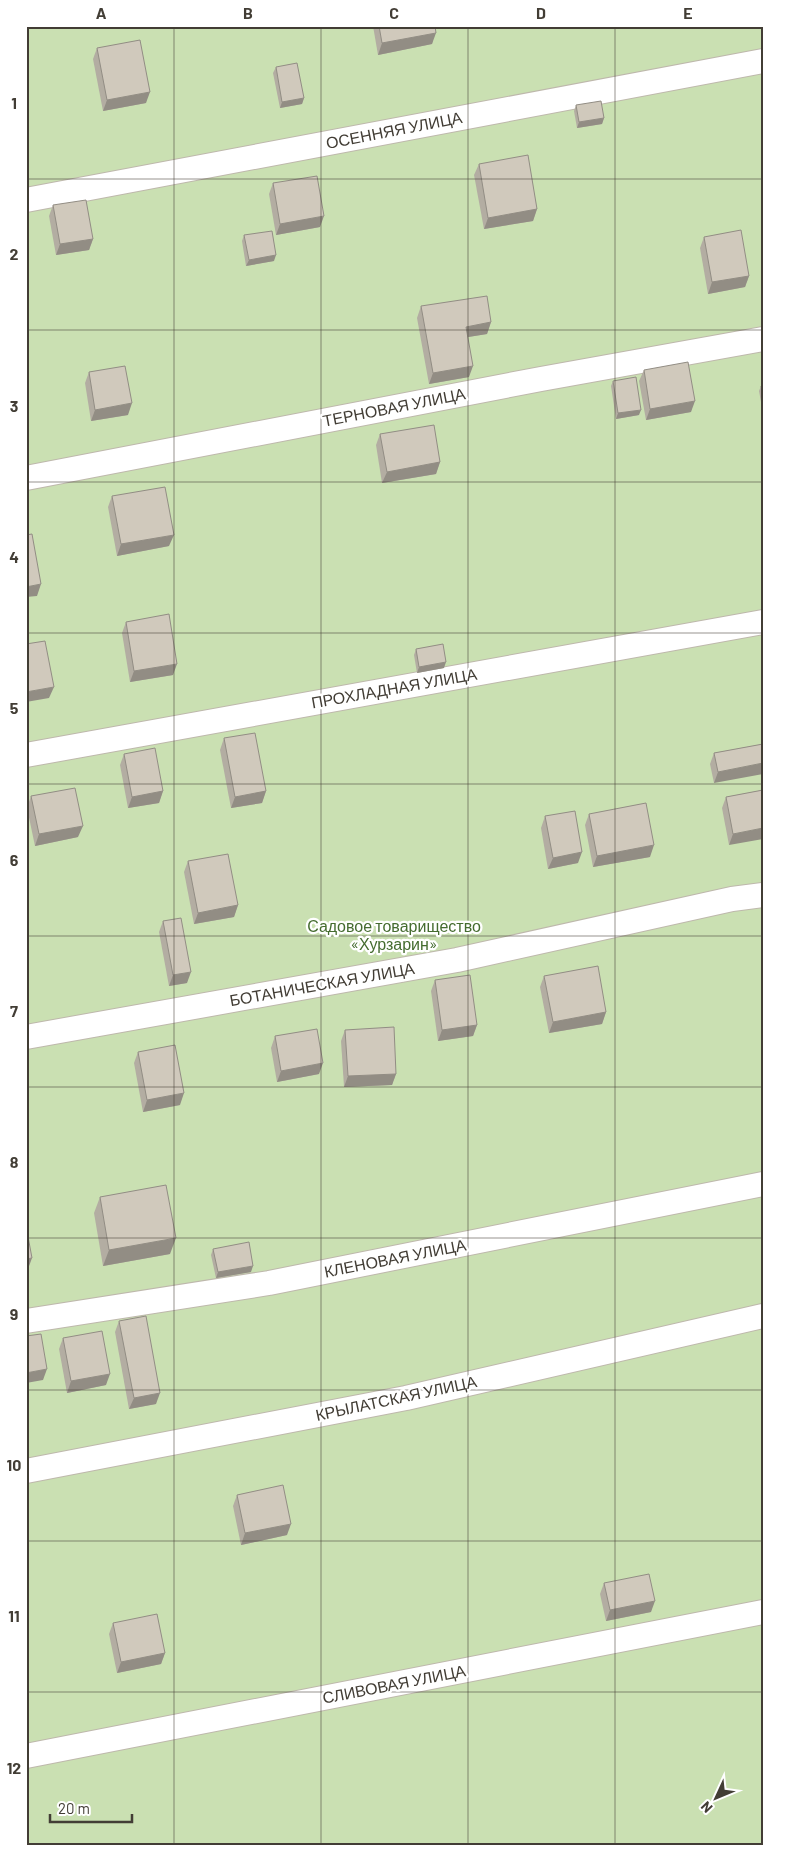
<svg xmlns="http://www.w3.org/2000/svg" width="789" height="1871" font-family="Barlow,sans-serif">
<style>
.green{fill:#cae0b2}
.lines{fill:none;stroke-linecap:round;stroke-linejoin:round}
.street-casing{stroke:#beb8ac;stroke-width:26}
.street{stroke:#fff;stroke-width:24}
.wall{fill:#b3ada2}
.shaded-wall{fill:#928d84}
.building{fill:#d0c9bc;stroke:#928d84}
.grid{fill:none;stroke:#423d35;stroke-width:1;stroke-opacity:0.55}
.labels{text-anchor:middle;stroke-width:4.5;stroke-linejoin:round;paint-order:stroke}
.street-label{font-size:16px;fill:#423d35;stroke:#fff}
.park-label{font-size:16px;fill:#456c30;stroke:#fff}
.neatline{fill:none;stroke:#423d35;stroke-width:2}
.grid-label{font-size:16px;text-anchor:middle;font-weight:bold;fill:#423d35}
</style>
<rect width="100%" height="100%" fill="#f0ede5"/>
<rect class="green" x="26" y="26" width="737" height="1819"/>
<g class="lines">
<g class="street-casing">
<g id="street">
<path d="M 26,200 L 763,61"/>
<path d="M 26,478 L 541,379 L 763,339"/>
<path d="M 26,755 L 763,622"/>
<path d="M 26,1037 L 457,960 L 732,899 L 763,895"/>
<path d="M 26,1321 L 269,1283 L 763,1184"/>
<path d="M 26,1471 L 406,1398 L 763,1316"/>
<path d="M 26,1756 L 763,1612"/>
</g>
</g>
<use href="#street" class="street"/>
</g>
<g class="wall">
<path d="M 373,26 L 435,26 L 432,44 L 378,55 Z"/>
<path d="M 97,48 L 146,103 L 103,111 L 93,59 Z"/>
<path d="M 276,67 L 304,98 L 302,104 L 280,108 L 273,73 Z"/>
<path d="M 576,105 L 604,118 L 602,124 L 577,128 L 574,111 Z"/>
<path d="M 479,164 L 537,209 L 533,221 L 484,229 L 474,175 Z"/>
<path d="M 273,183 L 320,227 L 276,235 L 269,194 Z"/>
<path d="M 53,205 L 93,239 L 89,250 L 56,255 L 49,216 Z"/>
<path d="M 244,235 L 274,261 L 246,266 L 242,241 Z"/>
<path d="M 704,237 L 749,276 L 745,287 L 708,294 L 700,248 Z"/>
<path d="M 421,306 L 491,322 L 487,334 L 468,337 L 469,377 L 429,384 L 417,318 Z"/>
<path d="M 644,370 L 691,412 L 646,420 L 639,381 Z"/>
<path d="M 89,372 L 128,415 L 91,421 L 85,383 Z"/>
<path d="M 613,381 L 639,415 L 616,419 L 611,386 Z"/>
<path d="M 763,385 L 763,413 L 759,391 L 761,386 Z"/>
<path d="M 380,434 L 440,462 L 436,474 L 382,483 L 376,445 Z"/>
<path d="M 112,496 L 169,546 L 117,556 L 108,507 Z"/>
<path d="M 126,622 L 173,675 L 130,682 L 122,633 Z"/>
<path d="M 416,649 L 444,668 L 417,673 L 414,655 Z"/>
<path d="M 224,738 L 266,791 L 262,803 L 231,808 L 220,750 Z"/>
<path d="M 763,744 L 714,783 L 710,764 L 714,753 Z"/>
<path d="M 124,754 L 163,791 L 159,803 L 128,808 L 120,765 Z"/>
<path d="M 763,790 L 729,845 L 722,808 L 726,797 Z"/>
<path d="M 31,796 L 78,837 L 35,846 L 27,808 Z"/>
<path d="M 589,814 L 650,857 L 593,867 L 585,825 Z"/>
<path d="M 545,816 L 578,863 L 548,869 L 541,828 Z"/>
<path d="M 188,861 L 238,905 L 234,917 L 194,924 L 184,872 Z"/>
<path d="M 163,921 L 187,983 L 169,986 L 159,932 Z"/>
<path d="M 544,976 L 606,1012 L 602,1024 L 549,1033 L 540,987 Z"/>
<path d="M 435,980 L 477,1025 L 473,1036 L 438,1041 L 431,991 Z"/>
<path d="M 345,1030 L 396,1074 L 392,1085 L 344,1087 L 341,1041 Z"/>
<path d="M 275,1036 L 319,1074 L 277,1082 L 271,1048 Z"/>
<path d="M 138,1052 L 180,1105 L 143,1112 L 134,1063 Z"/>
<path d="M 100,1197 L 170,1254 L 103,1266 L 94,1213 Z"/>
<path d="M 213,1249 L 251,1272 L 216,1278 L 211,1255 Z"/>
<path d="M 119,1321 L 156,1404 L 129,1409 L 115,1332 Z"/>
<path d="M 63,1338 L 106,1385 L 67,1393 L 59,1349 Z"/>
<path d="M 237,1495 L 287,1535 L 241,1545 L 233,1506 Z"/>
<path d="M 604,1583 L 651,1612 L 606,1621 L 600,1594 Z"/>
<path d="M 113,1623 L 165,1653 L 161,1664 L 117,1673 L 109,1634 Z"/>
</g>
<g class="shaded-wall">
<path d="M 436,33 L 432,44 L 378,55 L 382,43 Z"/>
<path d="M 150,92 L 146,103 L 103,111 L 107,100 Z"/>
<path d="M 304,98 L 302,104 L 280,108 L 282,102 Z"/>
<path d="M 604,118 L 602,124 L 577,128 L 579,122 Z"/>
<path d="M 537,209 L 533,221 L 484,229 L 488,218 Z"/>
<path d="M 324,216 L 320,227 L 276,235 L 280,224 Z"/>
<path d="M 93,239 L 89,250 L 56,255 L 60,244 Z"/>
<path d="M 276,255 L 274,261 L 246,266 L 249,260 Z"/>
<path d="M 749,276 L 745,287 L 708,294 L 712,282 Z"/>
<path d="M 491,322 L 487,334 L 462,338 L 466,327 Z"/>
<path d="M 473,366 L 469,377 L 429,384 L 433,373 Z"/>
<path d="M 695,401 L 691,412 L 646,420 L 650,409 Z"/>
<path d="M 132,403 L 128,415 L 91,421 L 95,410 Z"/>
<path d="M 641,410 L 639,415 L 616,419 L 618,413 Z"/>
<path d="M 440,462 L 436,474 L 382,483 L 387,472 Z"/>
<path d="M 174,535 L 169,546 L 117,556 L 121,544 Z"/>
<path d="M 41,584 L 37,596 L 26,597 L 26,587 Z"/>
<path d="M 446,662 L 444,668 L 417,673 L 419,667 Z"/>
<path d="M 177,664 L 173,675 L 130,682 L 134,671 Z"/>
<path d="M 54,687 L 49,698 L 26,702 L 26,692 Z"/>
<path d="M 763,763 L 763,774 L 714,783 L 718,772 Z"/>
<path d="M 163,791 L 159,803 L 128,808 L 132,797 Z"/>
<path d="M 266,791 L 262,803 L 231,808 L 235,797 Z"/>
<path d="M 83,826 L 78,837 L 35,846 L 39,834 Z"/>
<path d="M 763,828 L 763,839 L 729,845 L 733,834 Z"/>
<path d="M 654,845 L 650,857 L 593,867 L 597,856 Z"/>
<path d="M 582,852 L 578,863 L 548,869 L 553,858 Z"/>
<path d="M 238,905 L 234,917 L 194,924 L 198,913 Z"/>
<path d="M 191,972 L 187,983 L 169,986 L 173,975 Z"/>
<path d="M 606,1012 L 602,1024 L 549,1033 L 553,1022 Z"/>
<path d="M 477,1025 L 473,1036 L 438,1041 L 442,1030 Z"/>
<path d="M 323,1063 L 319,1074 L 277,1082 L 281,1071 Z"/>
<path d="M 396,1074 L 392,1085 L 344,1087 L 348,1076 Z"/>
<path d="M 184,1093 L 180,1105 L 143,1112 L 147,1100 Z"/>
<path d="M 176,1238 L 170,1254 L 103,1266 L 109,1250 Z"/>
<path d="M 32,1258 L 28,1269 L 26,1269 L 26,1259 Z"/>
<path d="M 253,1266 L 251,1272 L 216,1278 L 218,1272 Z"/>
<path d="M 47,1369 L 43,1380 L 26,1383 L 26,1373 Z"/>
<path d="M 110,1374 L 106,1385 L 67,1393 L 71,1381 Z"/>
<path d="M 160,1393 L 156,1404 L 129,1409 L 134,1398 Z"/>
<path d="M 291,1524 L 287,1535 L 241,1545 L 245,1533 Z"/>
<path d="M 655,1601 L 651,1612 L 606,1621 L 610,1610 Z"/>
<path d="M 165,1653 L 161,1664 L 117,1673 L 121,1662 Z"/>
</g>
<g class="building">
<path d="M 379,26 L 435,26 L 436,33 L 382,43 Z"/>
<path d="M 140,40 L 150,92 L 107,100 L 97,48 Z"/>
<path d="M 297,63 L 304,98 L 282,102 L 276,67 Z"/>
<path d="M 601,101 L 604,118 L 579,122 L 576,105 Z"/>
<path d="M 528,155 L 537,209 L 488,218 L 479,164 Z"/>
<path d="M 317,176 L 324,216 L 280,224 L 273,183 Z"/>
<path d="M 86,200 L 93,239 L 60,244 L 53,205 Z"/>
<path d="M 741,230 L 749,276 L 712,282 L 704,237 Z"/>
<path d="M 272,231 L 276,255 L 249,260 L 244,235 Z"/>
<path d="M 487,296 L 491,322 L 466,327 L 473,366 L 433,373 L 421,306 Z"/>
<path d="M 688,362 L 695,401 L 650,409 L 644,370 Z"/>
<path d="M 125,366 L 132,403 L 95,410 L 89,372 Z"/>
<path d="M 636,377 L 641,410 L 618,413 L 613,381 Z"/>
<path d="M 763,385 L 763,395 L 761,386 Z"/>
<path d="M 434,425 L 440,462 L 387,472 L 380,434 Z"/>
<path d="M 165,487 L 174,535 L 121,544 L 112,496 Z"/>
<path d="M 32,534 L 41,584 L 26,587 L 26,535 Z"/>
<path d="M 169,614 L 177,664 L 134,671 L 126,622 Z"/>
<path d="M 45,641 L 54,687 L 26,692 L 26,644 Z"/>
<path d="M 443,644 L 446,662 L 419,667 L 416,649 Z"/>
<path d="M 255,733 L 266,791 L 235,797 L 224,738 Z"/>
<path d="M 763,744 L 763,763 L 718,772 L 714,753 Z"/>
<path d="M 155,748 L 163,791 L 132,797 L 124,754 Z"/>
<path d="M 75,788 L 83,826 L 39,834 L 31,796 Z"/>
<path d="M 763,790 L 763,828 L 733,834 L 726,797 Z"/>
<path d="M 646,803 L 654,845 L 597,856 L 589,814 Z"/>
<path d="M 575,811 L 582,852 L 553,858 L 545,816 Z"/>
<path d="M 228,854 L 238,905 L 198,913 L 188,861 Z"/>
<path d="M 181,918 L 191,972 L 173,975 L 163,921 Z"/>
<path d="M 598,966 L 606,1012 L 553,1022 L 544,976 Z"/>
<path d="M 470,975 L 477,1025 L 442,1030 L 435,980 Z"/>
<path d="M 394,1027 L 396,1074 L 348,1076 L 345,1030 Z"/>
<path d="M 317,1029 L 323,1063 L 281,1071 L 275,1036 Z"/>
<path d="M 175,1045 L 184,1093 L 147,1100 L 138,1052 Z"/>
<path d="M 166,1185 L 176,1238 L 109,1250 L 100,1197 Z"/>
<path d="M 26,1226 L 32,1258 L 26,1259 Z"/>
<path d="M 249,1242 L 253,1266 L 218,1272 L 213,1249 Z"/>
<path d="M 146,1316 L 160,1393 L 134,1398 L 119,1321 Z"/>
<path d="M 102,1331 L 110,1374 L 71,1381 L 63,1338 Z"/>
<path d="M 41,1334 L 47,1369 L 26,1373 L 26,1336 Z"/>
<path d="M 283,1485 L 291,1524 L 245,1533 L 237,1495 Z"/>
<path d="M 649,1574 L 655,1601 L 610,1610 L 604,1583 Z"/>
<path d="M 157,1614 L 165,1653 L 121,1662 L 113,1623 Z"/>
</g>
<path class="grid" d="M 174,26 L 174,1845M 321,26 L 321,1845M 468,26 L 468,1845M 615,26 L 615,1845M 26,179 L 763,179M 26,330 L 763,330M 26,482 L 763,482M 26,633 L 763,633M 26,784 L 763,784M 26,936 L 763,936M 26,1087 L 763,1087M 26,1238 L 763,1238M 26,1390 L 763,1390M 26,1541 L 763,1541M 26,1692 L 763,1692"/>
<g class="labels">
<g class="street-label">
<text transform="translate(394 130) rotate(-11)" y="6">ОСЕННЯЯ УЛИЦА</text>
<text transform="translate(394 407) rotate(-11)" y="6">ТЕРНОВАЯ УЛИЦА</text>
<text transform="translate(394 688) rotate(-10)" y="6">ПРОХЛАДНАЯ УЛИЦА</text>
<text transform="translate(322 984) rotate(-10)" y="6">БОТАНИЧЕСКАЯ УЛИЦА</text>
<text transform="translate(395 1258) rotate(-11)" y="6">КЛЕНОВАЯ УЛИЦА</text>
<text transform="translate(396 1398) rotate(-12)" y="6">КРЫЛАТСКАЯ УЛИЦА</text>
<text transform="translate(394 1684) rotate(-11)" y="6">СЛИВОВАЯ УЛИЦА</text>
</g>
<g class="park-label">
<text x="394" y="932">Садовое товарищество<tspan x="394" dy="18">«Хурзарин»</tspan></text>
</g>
</g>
<rect width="789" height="1871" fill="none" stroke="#ffffff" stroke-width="55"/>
<g transform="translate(716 1798) rotate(226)" stroke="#ffffff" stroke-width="4" paint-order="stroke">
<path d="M0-4L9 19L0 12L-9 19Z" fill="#423d35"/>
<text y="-8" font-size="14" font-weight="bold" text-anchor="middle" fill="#423d35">N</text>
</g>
<path d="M50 1814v8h82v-8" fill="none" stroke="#423d35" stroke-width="2.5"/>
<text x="58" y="1814" font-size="15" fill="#423d35" stroke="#ffffff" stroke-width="4" paint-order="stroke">20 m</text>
<rect x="28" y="28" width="734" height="1816" class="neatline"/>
<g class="grid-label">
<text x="101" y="19">A</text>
<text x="248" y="19">B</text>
<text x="394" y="19">C</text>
<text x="541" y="19">D</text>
<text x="688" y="19">E</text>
<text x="14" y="109">1</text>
<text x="14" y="260">2</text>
<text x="14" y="412">3</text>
<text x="14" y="563">4</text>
<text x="14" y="714">5</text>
<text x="14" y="866">6</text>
<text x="14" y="1017">7</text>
<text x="14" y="1168">8</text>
<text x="14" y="1320">9</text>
<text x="14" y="1471">10</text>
<text x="14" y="1622">11</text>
<text x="14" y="1774">12</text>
</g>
</svg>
